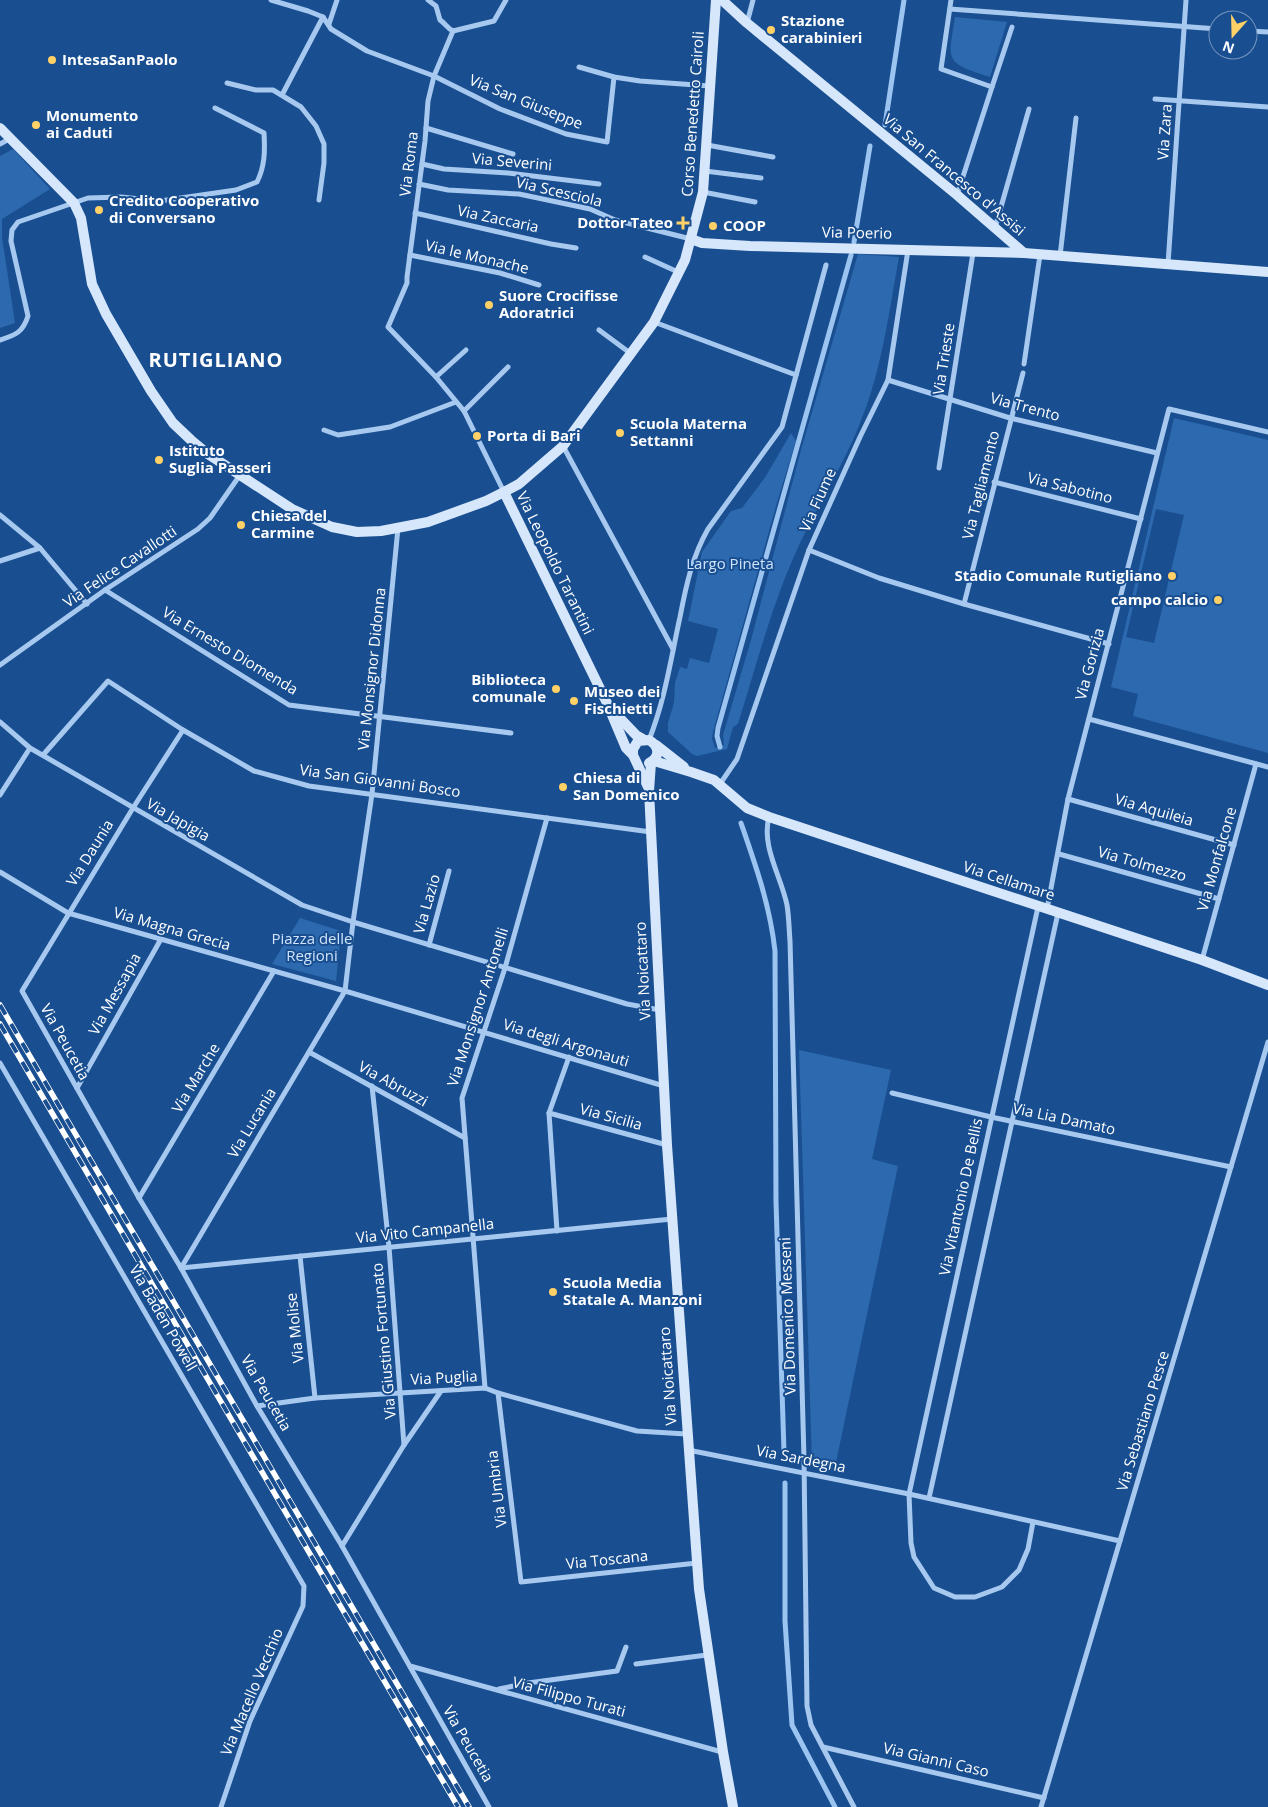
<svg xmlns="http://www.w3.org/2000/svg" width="1268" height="1807" font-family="'Open Sans',sans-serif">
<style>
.green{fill:#2c69af;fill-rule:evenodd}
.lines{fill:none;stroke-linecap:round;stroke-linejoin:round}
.stream{stroke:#9bc4f1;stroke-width:5}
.street{stroke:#a8c9ef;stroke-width:5}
.secondary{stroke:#d6e6fb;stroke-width:10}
.rail-casing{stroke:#fff;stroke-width:5.5}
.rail{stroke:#194f91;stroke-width:4;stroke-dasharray:11;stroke-linecap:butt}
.poi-dot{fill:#ffd166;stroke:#194f91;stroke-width:2}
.labels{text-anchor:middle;stroke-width:4;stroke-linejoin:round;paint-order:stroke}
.poi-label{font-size:15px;font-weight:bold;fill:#fff;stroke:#194f91;text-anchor:start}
.street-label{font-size:15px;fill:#fff;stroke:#194f91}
.park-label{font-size:15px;fill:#cfe3fb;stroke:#194f91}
.district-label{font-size:20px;font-weight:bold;letter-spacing:1px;fill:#fff;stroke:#194f91}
</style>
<rect width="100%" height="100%" fill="#194f91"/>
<g class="green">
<path d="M 955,17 L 1007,22 L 990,77 C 944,62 948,62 955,17 Z"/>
<path d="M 13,149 L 50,189 L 2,219 L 2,237 L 15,323 L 0,328 L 0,156 Z"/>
<path d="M 858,254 L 899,257 C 889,312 882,370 860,423 C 844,464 820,501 801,541 C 773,600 757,663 738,724 L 733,727 L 727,749 L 697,756 L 692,754 L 668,732 L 668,723 L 674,703 L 675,683 L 680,667 L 687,669 L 690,658 L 709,663 L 718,629 L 688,621 L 702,552 L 731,511 L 742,508 L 766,476 L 791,433 L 796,441 L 778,499 L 713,732 L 712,739 L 715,748 L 724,745 L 723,735 L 751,640 L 801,450 Z"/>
<path d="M 1174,418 L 1268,440 L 1268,753 L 1133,716 L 1138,694 L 1111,687 ZM 1156,509 L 1184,515 L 1154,643 L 1126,637 Z"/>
<path d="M 300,918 L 341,931 L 336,981 L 272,964 Z"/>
<path d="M 799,1050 L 891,1070 L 872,1159 L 898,1166 L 835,1467 L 812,1464 Z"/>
</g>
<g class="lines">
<g class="stream">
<path d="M 885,125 L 904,0"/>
<path d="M 854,242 L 870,146"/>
<path d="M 720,747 L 717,736 L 718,728 L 851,255"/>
<path d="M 741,823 C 756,866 770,906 775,951 L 776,1202 L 784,1452"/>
<path d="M 785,1483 L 785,1621 L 792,1725 L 835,1807"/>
</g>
<g class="street">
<path d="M 271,0 L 308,11 L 323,17 L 331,29 L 367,51 L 434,76 L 500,109 L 566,134 L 607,142 L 614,77"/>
<path d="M 428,0 L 436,6 L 440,20 C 445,23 447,28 453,31"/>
<path d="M 951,0 L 941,69 L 992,87 L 957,195"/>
<path d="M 950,9 L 1218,29"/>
<path d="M 747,23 L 753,0"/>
<path d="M 329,24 L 337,0"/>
<path d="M 1248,31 L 1268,32"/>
<path d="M 579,67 L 614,77 L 640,81 L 710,86"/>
<path d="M 227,83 L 256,90 L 273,90 L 301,107 L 316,126 L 324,144 L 324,163 L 319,200"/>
<path d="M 992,87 L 1012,27"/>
<path d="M 282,95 L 323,17"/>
<path d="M 1155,99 L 1268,107"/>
<path d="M 426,128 L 513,154"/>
<path d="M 0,144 L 11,138"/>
<path d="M 707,145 L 773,157"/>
<path d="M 422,164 L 444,169 L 508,173 L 599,184"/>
<path d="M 705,171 L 761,178"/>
<path d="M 419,184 L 448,190 L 519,194 L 590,209 L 615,220 L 691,239"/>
<path d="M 703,192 L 755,202"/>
<path d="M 415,213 L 551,244 L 576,248"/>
<path d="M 995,228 L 1029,109"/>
<path d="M 410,255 L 500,273 L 539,285"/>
<path d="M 1060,256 L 1076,118"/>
<path d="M 645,257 L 678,272"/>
<path d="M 1168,264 L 1186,0"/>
<path d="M 654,322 L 796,375"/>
<path d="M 599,330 L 630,353"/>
<path d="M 0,340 C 16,335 23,332 28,316 L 11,241 L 12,230 L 18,222 L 88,198 L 121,197 L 160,201 L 236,190 L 257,182 C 265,166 265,151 264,133 L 215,108"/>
<path d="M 1024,364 L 1040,255"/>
<path d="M 436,377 L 466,350"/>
<path d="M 888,380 L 1010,418 L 1157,453"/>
<path d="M 464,411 L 508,367"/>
<path d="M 324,430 L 338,435 L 390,427 L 456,402"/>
<path d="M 563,446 L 673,649"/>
<path d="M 939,468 L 973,253"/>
<path d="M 994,482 L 1141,519"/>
<path d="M 504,492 L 464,411 L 436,377 L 388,327 L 407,283 L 407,277 L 425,141 L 428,101 L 434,76 L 453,31 L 494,21 L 506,0"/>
<path d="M 0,515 L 40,548 L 87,604"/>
<path d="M 809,550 L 879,578 L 964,604 L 1109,644"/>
<path d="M 0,561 L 40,548"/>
<path d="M 105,590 L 289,705 L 511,733"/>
<path d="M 964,604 L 1023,373"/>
<path d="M 0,665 L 105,590 L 198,529 L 210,518 L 240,475"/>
<path d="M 1089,719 L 1268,767"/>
<path d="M 0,722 L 30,748 L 302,905 L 353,922 L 627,1004 L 660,1010"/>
<path d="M 183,730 L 133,808 L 22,991 L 139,1198 L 181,1268 L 257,1406 L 342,1546 L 489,1807"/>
<path d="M 649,740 C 665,700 671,658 680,617 C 686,586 692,557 708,529 L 782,427 L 826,265"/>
<path d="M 43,755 L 108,681 L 183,730 L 254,771 L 309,786 L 651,832"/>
<path d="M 720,784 L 737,759 L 809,550 L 860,437 L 888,380 L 908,250"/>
<path d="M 0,795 L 30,748"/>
<path d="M 1068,799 L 1234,845"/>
<path d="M 769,817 C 761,846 781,876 787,905 C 789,917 789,929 790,941 L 804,1459 L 807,1706 L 811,1725 L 854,1807"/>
<path d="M 1059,854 L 1219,899"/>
<path d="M 0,872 L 68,913 L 345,991 L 664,1086"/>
<path d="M 1047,909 L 1068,799 L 1169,409 L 1268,432"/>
<path d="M 429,945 L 449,871"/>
<path d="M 1202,960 L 1256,764"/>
<path d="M 309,1052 L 465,1138"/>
<path d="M 0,1063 L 304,1586 L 303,1606 L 250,1721 L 221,1807"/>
<path d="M 372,1086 L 389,1247 L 404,1445"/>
<path d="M 77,1088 L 161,939"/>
<path d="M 892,1093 L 991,1117 L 1231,1167"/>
<path d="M 549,1113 L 667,1145"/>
<path d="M 139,1198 L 274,971"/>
<path d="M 557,1231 L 549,1113 L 569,1057"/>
<path d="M 300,1256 L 315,1398"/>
<path d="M 181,1268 L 345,991 L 353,922 L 372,794 L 398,528"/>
<path d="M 181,1268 L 672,1219"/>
<path d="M 485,1388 L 462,1098 L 505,968 L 547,818"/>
<path d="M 498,1393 L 521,1582 L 697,1563"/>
<path d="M 257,1406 L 315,1398 L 485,1388 L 498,1393 L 637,1431 L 686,1434"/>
<path d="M 688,1450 L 909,1494 L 1120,1541"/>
<path d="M 929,1498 L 1058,913"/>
<path d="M 1033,1522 L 1028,1549 L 1019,1570 L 1002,1587 L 975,1597 L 955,1597 L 934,1588 L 914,1557 L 911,1543 L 909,1494 L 1038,907"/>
<path d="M 342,1546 L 404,1445 L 441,1391"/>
<path d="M 636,1664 L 707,1655"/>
<path d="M 410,1666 L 722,1752"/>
<path d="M 499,1689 L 528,1683 L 617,1671 L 626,1647"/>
<path d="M 823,1747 L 1044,1798"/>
<path d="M 1041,1807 L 1268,1042"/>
</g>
<g class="secondary">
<path d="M 722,0 L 747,23 L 957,195 L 1024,253"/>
<path d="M 0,128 L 74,203 L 81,218 L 92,284 L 106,314 L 151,391 L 173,423 L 191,440 L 208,454 L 292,509 L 332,527 L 357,532 L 381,531 L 428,522 L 486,501 L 504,492 L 519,484 L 563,446 L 654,322 L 685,260 L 703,192 L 716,0"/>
<path d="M 691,239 L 702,243 L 750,246 L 1024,253 L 1268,272"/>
<path d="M 504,492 L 607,703 L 626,748 L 633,755 L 648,787"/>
<path d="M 615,713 L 636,735 L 643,739"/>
<path d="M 656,745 L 684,767"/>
<path d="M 633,755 L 633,749 L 638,741 L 649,740 C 659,746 661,757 649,763"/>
<path d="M 654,761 L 691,772 L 714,780 L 747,808 L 769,817 L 1202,960 L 1268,985"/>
<path d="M 651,763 L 649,791 L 667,1145 L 699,1589 L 723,1752 L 733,1807"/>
</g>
<g class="rail-casing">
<g id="rail">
<path d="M 0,1005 L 469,1807"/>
<path d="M 0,1024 L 458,1807"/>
</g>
</g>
<use href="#rail" class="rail"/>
</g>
<g class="poi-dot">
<circle cx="771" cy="30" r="5"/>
<circle cx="52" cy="60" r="5"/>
<circle cx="36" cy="125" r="5"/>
<circle cx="99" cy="210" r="5"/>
<path d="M680.5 215.5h5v5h5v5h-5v5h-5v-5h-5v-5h5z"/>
<circle cx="713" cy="226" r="5"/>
<circle cx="489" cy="305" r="5"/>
<circle cx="620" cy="433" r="5"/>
<circle cx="477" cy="436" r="5"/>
<circle cx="159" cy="460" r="5"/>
<circle cx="241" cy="525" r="5"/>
<circle cx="1172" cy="576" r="5"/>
<circle cx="1218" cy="600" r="5"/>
<circle cx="556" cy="689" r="5"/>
<circle cx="574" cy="701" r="5"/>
<circle cx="563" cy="787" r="5"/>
<circle cx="553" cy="1292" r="5"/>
</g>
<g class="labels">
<g class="poi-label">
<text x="781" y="26">Stazione<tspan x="781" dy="17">carabinieri</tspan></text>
<text x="62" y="65">IntesaSanPaolo</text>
<text x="46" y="121">Monumento<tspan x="46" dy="17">ai Caduti</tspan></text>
<text x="109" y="206">Credito Cooperativo<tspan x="109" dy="17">di Conversano</tspan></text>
<text x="673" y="228" text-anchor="end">Dottor Tateo</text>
<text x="723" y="231">COOP</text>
<text x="499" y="301">Suore Crocifisse<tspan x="499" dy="17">Adoratrici</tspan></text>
<text x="630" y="429">Scuola Materna<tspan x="630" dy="17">Settanni</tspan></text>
<text x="487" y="441">Porta di Bari</text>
<text x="169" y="456">Istituto<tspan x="169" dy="17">Suglia Passeri</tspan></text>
<text x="251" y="521">Chiesa del<tspan x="251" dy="17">Carmine</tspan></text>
<text x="1162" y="581" text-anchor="end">Stadio Comunale Rutigliano</text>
<text x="1208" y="605" text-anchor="end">campo calcio</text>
<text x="546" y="685" text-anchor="end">Biblioteca<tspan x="546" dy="17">comunale</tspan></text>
<text x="584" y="697">Museo dei<tspan x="584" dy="17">Fischietti</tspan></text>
<text x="573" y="783">Chiesa di<tspan x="573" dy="17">San Domenico</tspan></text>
<text x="563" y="1288">Scuola Media<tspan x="563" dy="17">Statale A. Manzoni</tspan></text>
</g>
<g class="street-label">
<text transform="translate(526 102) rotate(22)" y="5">Via San Giuseppe</text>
<text transform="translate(693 114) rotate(-86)" y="5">Corso Benedetto Cairoli</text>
<text transform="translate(1165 132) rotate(-86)" y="5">Via Zara</text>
<text transform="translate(512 162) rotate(5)" y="5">Via Severini</text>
<text transform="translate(409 164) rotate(-83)" y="5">Via Roma</text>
<text transform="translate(954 175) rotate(40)" y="5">Via San Francesco d'Assisi</text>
<text transform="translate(559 192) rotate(13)" y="5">Via Scesciola</text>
<text transform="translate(498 219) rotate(12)" y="5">Via Zaccaria</text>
<text transform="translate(857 233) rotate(1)" y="5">Via Poerio</text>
<text transform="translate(477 257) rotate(13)" y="5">Via le Monache</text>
<text transform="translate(944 359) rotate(-81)" y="5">Via Trieste</text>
<text transform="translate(1025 407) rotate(15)" y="5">Via Trento</text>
<text transform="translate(981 485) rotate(-76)" y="5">Via Tagliamento</text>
<text transform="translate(1070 488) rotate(14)" y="5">Via Sabotino</text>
<text transform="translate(818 500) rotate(-66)" y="5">Via Fiume</text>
<text transform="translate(555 563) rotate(64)" y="5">Via Leopoldo Tarantini</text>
<text transform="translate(120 567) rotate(-34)" y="5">Via Felice Cavallotti</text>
<text transform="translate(230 651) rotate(31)" y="5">Via Ernesto Diomenda</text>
<text transform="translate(1090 664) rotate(-75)" y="5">Via Gorizia</text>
<text transform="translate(372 669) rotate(-84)" y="5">Via Monsignor Didonna</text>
<text transform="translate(380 781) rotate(8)" y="5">Via San Giovanni Bosco</text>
<text transform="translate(1154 810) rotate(16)" y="5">Via Aquileia</text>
<text transform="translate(178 820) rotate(30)" y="5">Via Japigia</text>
<text transform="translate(90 853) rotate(-58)" y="5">Via Daunia</text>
<text transform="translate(1217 859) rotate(-74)" y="5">Via Monfalcone</text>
<text transform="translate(1142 864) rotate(16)" y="5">Via Tolmezzo</text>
<text transform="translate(1009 881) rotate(18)" y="5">Via Cellamare</text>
<text transform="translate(427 904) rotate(-74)" y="5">Via Lazio</text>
<text transform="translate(172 929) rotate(16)" y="5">Via Magna Grecia</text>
<text transform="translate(643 971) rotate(-93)" y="5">Via Noicattaro</text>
<text transform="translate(115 994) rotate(-61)" y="5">Via Messapia</text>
<text transform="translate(478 1007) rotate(-72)" y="5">Via Monsignor Antonelli</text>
<text transform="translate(65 1042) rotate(61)" y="5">Via Peucetia</text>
<text transform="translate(566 1043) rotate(17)" y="5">Via degli Argonauti</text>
<text transform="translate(196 1078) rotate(-59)" y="5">Via Marche</text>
<text transform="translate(393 1084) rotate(29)" y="5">Via Abruzzi</text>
<text transform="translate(611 1117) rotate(15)" y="5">Via Sicilia</text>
<text transform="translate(1064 1119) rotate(12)" y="5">Via Lia Damato</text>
<text transform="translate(252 1123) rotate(-59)" y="5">Via Lucania</text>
<text transform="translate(961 1197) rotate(-78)" y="5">Via Vitantonio De Bellis</text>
<text transform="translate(425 1231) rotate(-6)" y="5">Via Vito Campanella</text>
<text transform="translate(788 1316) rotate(-92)" y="5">Via Domenico Messeni</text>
<text transform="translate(163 1318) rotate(60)" y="5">Via Baden Powell</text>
<text transform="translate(295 1328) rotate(-96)" y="5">Via Molise</text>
<text transform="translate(384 1341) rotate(-95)" y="5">Via Giustino Fortunato</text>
<text transform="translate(668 1376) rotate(-94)" y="5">Via Noicattaro</text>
<text transform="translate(444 1378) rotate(-3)" y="5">Via Puglia</text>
<text transform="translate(266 1393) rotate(60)" y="5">Via Peucetia</text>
<text transform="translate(1143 1421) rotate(-73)" y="5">Via Sebastiano Pesce</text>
<text transform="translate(801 1459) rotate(11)" y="5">Via Sardegna</text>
<text transform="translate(497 1489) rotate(-97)" y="5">Via Umbria</text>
<text transform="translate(607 1560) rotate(-6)" y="5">Via Toscana</text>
<text transform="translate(252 1692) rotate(-67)" y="5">Via Macello Vecchio</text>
<text transform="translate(569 1697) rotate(15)" y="5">Via Filippo Turati</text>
<text transform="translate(468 1744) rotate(60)" y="5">Via Peucetia</text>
<text transform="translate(936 1760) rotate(13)" y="5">Via Gianni Caso</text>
</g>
<g class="park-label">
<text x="730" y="569">Largo Pineta</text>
<text x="312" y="944">Piazza delle<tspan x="312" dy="17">Regioni</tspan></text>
</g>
<g class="district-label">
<text x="216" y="367">RUTIGLIANO</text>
</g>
</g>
<g transform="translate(1233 35) rotate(200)"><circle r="24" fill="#194f91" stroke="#7595bd"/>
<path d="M0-4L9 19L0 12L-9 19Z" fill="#ffd166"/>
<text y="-8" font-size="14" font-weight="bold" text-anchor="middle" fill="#ffffff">N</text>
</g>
</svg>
